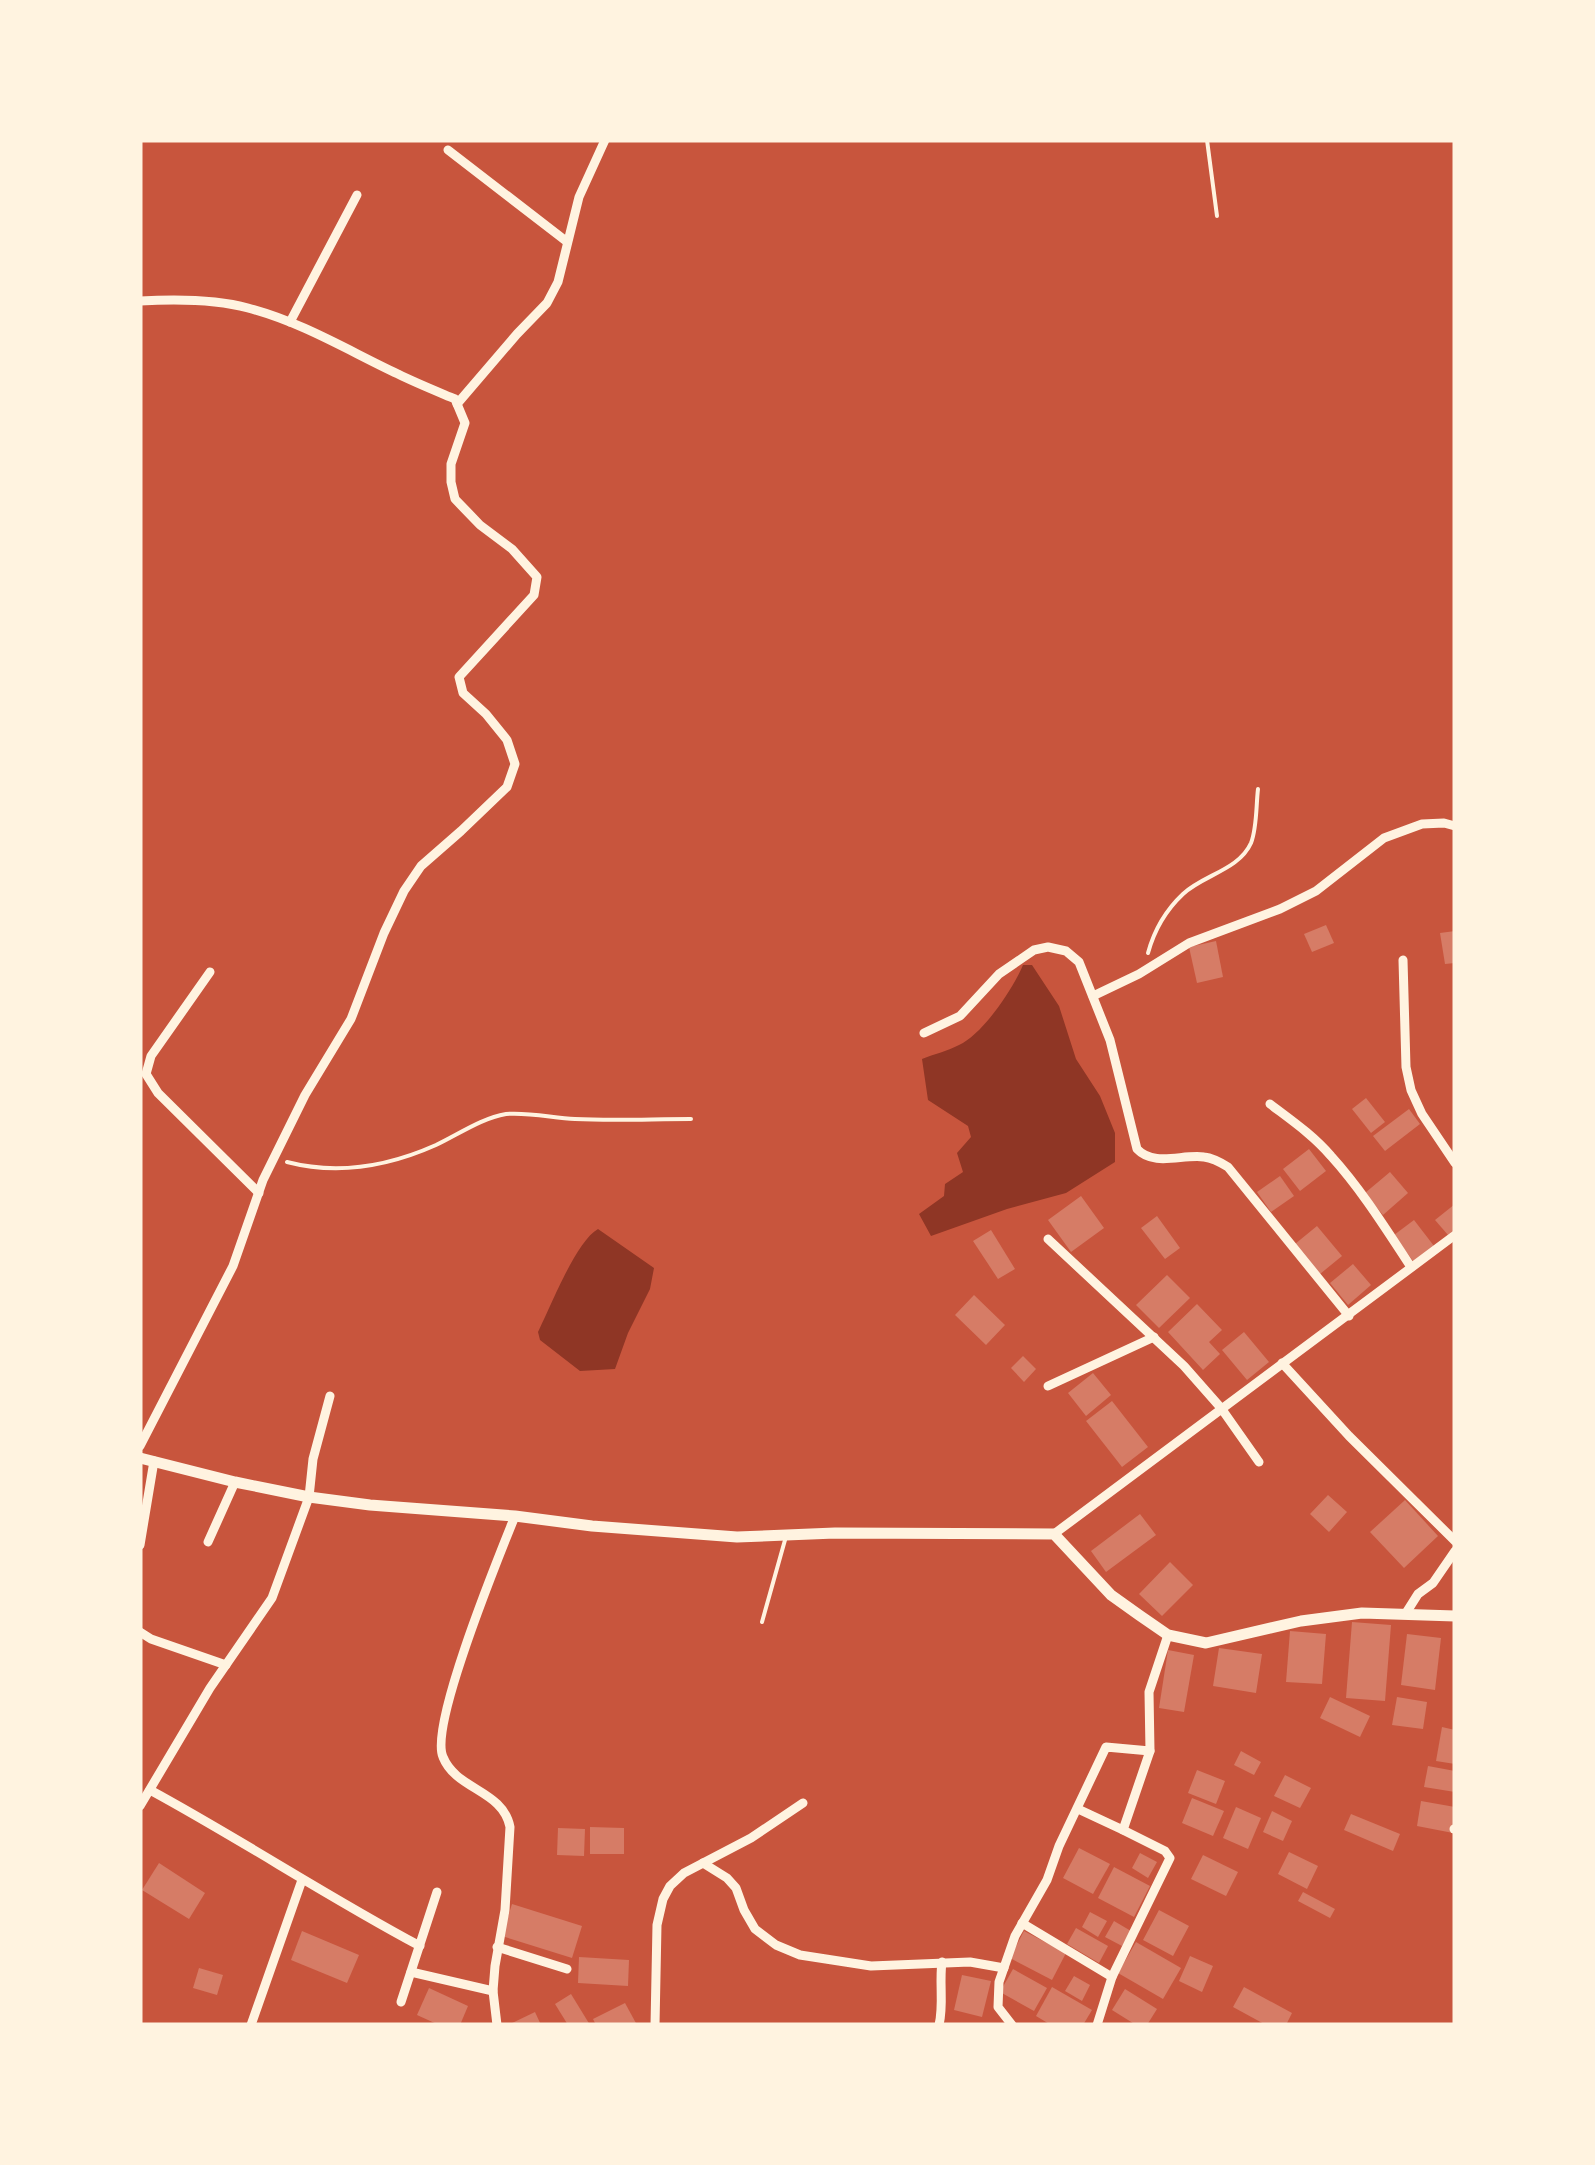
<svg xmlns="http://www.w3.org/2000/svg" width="1595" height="2165" font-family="Figtree,sans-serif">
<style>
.water{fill:#8f3625}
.building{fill:#d67c66}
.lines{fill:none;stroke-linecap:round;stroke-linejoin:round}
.path{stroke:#fff3e0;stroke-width:4}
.service{stroke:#fff3e0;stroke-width:4}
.minor{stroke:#fff3e0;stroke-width:9}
.tertiary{stroke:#fff3e0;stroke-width:11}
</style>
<rect width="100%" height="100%" fill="#c8553d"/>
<g class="water">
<path d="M 1023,965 L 1032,965 L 1059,1006 L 1076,1059 L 1100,1096 L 1115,1133 L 1115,1162 L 1066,1193 L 1007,1209 L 931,1236 L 919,1214 L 944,1196 L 945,1184 L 963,1172 L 957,1153 L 971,1137 L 968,1126 L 928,1100 L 922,1059 C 934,1054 948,1051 959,1045 C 983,1034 1013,989 1023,965 Z"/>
<path d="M 598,1229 L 654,1268 L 650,1289 L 628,1333 L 615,1369 L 580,1371 L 540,1340 L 538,1332 C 550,1308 576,1241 598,1229 Z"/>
</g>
<g class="building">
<path d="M 1326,925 L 1334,943 L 1312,952 L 1304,934 Z"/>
<path d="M 1455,931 L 1455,963 L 1445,964 L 1440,933 Z"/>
<path d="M 1216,941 L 1223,977 L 1197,983 L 1189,947 Z"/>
<path d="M 1366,1098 L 1385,1122 L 1371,1133 L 1352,1109 Z"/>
<path d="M 1409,1109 L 1420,1124 L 1385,1151 L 1373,1136 Z"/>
<path d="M 1309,1149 L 1326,1171 L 1300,1191 L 1283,1169 Z"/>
<path d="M 1390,1172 L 1408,1193 L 1383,1215 L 1365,1193 Z"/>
<path d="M 1280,1176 L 1294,1196 L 1271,1212 L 1257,1192 Z"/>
<path d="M 1081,1196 L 1104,1228 L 1071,1252 L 1048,1220 Z"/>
<path d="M 1455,1204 L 1455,1229 L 1448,1235 L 1435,1220 Z"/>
<path d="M 1157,1216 L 1180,1248 L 1165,1259 L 1141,1228 Z"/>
<path d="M 1414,1220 L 1434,1246 L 1413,1261 L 1394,1235 Z"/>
<path d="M 1317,1226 L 1342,1256 L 1320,1274 L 1295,1244 Z"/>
<path d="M 991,1230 L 1015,1269 L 998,1279 L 973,1241 Z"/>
<path d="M 1353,1264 L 1371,1285 L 1348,1305 L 1330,1283 Z"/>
<path d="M 1167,1275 L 1190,1298 L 1159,1328 L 1136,1305 Z"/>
<path d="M 974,1295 L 1005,1325 L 986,1345 L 955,1315 Z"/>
<path d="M 1197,1304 L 1222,1330 L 1209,1342 L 1220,1354 L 1203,1370 L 1168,1332 Z"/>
<path d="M 1244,1332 L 1269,1362 L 1247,1380 L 1222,1350 Z"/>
<path d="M 1023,1356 L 1036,1369 L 1024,1382 L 1011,1368 Z"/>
<path d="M 1093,1373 L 1111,1395 L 1086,1416 L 1068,1393 Z"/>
<path d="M 1112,1401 L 1148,1447 L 1122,1467 L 1086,1421 Z"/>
<path d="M 1328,1495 L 1347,1512 L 1329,1532 L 1310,1514 Z"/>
<path d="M 1405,1500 L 1438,1536 L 1404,1568 L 1370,1532 Z"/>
<path d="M 1140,1514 L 1156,1535 L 1106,1572 L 1091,1551 Z"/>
<path d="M 1170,1562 L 1193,1585 L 1162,1616 L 1139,1594 Z"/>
<path d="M 1352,1622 L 1391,1625 L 1385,1701 L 1346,1698 Z"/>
<path d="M 1290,1631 L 1326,1634 L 1322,1684 L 1286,1682 Z"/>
<path d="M 1407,1634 L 1441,1638 L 1435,1690 L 1401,1685 Z"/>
<path d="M 1219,1648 L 1262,1654 L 1256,1693 L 1213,1686 Z"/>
<path d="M 1168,1650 L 1194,1655 L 1184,1712 L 1159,1708 Z"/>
<path d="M 1330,1697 L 1370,1716 L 1360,1737 L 1320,1718 Z"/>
<path d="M 1397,1697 L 1427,1702 L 1423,1729 L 1392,1725 Z"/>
<path d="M 1442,1727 L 1455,1730 L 1455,1764 L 1436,1761 Z"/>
<path d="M 1241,1751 L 1261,1762 L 1254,1775 L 1234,1765 Z"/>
<path d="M 1428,1766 L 1455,1771 L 1455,1792 L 1424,1787 Z"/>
<path d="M 1197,1770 L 1225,1781 L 1216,1804 L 1188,1793 Z"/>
<path d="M 1285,1775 L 1311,1788 L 1300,1808 L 1274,1796 Z"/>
<path d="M 1192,1798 L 1224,1811 L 1213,1836 L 1182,1823 Z"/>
<path d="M 1421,1801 L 1455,1807 L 1453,1833 L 1417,1826 Z"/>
<path d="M 1236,1807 L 1261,1818 L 1248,1849 L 1223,1838 Z"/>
<path d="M 1272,1811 L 1292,1821 L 1283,1841 L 1263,1832 Z"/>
<path d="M 1351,1814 L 1400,1834 L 1393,1851 L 1344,1830 Z"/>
<path d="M 590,1827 L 624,1828 L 624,1854 L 590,1854 Z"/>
<path d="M 558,1828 L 585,1829 L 584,1856 L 557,1855 Z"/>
<path d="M 1079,1848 L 1110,1864 L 1093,1894 L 1063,1878 Z"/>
<path d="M 1289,1852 L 1318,1866 L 1307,1889 L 1278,1874 Z"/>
<path d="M 1140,1853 L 1157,1862 L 1148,1878 L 1132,1868 Z"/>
<path d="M 1203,1855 L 1238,1872 L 1226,1896 L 1191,1879 Z"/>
<path d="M 159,1863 L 205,1893 L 189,1919 L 142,1890 Z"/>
<path d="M 1114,1867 L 1150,1886 L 1134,1917 L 1098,1898 Z"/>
<path d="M 1303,1892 L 1335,1909 L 1330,1918 L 1298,1901 Z"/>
<path d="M 512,1904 L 582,1926 L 572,1958 L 502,1936 Z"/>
<path d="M 1159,1910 L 1189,1926 L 1173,1956 L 1143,1940 Z"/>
<path d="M 1090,1912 L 1107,1921 L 1098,1937 L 1082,1927 Z"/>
<path d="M 1114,1921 L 1131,1931 L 1122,1946 L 1105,1937 Z"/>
<path d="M 1076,1928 L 1108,1946 L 1099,1963 L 1067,1944 Z"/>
<path d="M 302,1931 L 359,1955 L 347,1983 L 291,1960 Z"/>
<path d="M 1024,1931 L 1066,1953 L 1052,1980 L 1010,1958 Z"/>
<path d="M 1136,1942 L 1181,1968 L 1163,1999 L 1118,1973 Z"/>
<path d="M 1190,1956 L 1213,1966 L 1202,1992 L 1179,1981 Z"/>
<path d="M 579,1957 L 629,1960 L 628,1986 L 578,1983 Z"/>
<path d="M 199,1968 L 223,1975 L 217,1995 L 193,1988 Z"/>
<path d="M 1013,1969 L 1047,1988 L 1034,2011 L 1000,1992 Z"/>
<path d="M 962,1975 L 991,1981 L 982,2017 L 954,2010 Z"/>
<path d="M 1074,1976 L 1090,1985 L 1082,2001 L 1065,1991 Z"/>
<path d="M 1052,1987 L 1092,2010 L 1083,2025 L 1051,2025 L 1036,2016 Z"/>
<path d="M 1244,1987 L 1292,2013 L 1286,2025 L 1266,2025 L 1233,2007 Z"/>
<path d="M 429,1988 L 468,2006 L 460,2025 L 439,2025 L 417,2015 Z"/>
<path d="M 1125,1989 L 1157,2009 L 1147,2025 L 1136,2025 L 1112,2010 Z"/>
<path d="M 571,1994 L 590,2025 L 568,2025 L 555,2004 Z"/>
<path d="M 625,2003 L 637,2025 L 596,2025 L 593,2019 Z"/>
<path d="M 535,2012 L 541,2025 L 508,2025 Z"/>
</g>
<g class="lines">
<g class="path">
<path d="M 1207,140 L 1217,216"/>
<path d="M 1148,953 C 1154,931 1166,910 1183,894 C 1203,875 1239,870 1251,843 C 1257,828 1256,806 1258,789"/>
<path d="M 287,1162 C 337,1175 389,1166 436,1145 C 459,1134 482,1118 506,1114 C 529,1112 553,1118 575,1119 C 613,1121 652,1119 691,1119"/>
</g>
<path class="service" d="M 762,1622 L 785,1540"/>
<g class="minor">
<path d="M 448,150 L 566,241"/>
<path d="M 140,301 C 175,299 215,299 248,308 C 302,322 349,351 398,374 C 416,383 436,391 455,399 L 465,423 L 451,464 L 451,482 L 455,499 L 480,525 L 512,549 L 537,577 L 534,595 L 459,677 L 463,693 L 486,714 L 507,740 L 515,764 L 507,787 L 461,831 L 421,866 L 404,891 L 384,933 L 351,1019 L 305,1095 L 263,1180 L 233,1266 L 140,1446"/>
<path d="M 290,322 L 357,195"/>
<path d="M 457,404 L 517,334 L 547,303 L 558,282 L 579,197 L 605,140"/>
<path d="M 1403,960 L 1406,1067 L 1411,1090 L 1422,1114 L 1455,1163"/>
<path d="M 210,972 L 151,1056 L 146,1074 L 158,1093 L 259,1193"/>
<path d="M 1093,996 L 1139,974 L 1189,943 L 1280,909 L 1316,891 L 1384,838 L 1422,824 L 1444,823 L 1455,826"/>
<path d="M 924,1033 L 960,1016 L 999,974 L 1034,950 L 1048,947 L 1066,951 L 1079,962 L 1110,1040 L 1137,1149 C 1154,1167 1182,1154 1204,1157 C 1213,1158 1220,1162 1228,1167 L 1349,1316"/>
<path d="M 1270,1104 C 1291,1120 1313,1135 1331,1156 C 1361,1189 1386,1229 1411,1267"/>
<path d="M 1048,1239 L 1184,1366 L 1221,1408 L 1259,1462"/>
<path d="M 1282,1363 L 1349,1436 L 1455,1541"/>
<path d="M 1048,1386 L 1154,1337"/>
<path d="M 1054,1534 L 1455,1235"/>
<path d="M 208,1542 L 235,1482"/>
<path d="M 140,1545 L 154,1461"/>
<path d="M 1406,1613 L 1418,1594 L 1433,1583 L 1455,1551"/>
<path d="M 140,1632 L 151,1639 L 226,1665"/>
<path d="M 150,1790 C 242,1840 328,1897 420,1946"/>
<path d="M 140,1806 L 210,1688 L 272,1598 L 309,1497 L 313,1459 L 330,1396"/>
<path d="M 1078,1809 L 1123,1830 L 1150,1751"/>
<path d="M 1454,1829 L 1455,1829"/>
<path d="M 703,1863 L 727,1878 L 736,1888 L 744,1910 L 755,1929 L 776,1945 L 800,1955 L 871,1966 L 970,1962 L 1004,1968"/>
<path d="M 1022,1923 L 1112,1977 L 1170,1858 L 1165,1851 L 1123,1830"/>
<path d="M 497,1947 L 567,1969"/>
<path d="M 411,1972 L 493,1991"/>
<path d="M 401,2002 L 437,1892"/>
<path d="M 251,2025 L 302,1880"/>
<path d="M 497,2025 L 493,1991 L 495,1966 L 505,1910 L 510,1827 C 503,1790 456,1790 443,1757 C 429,1726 499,1556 515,1516"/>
<path d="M 655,2025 L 657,1925 L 663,1899 L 670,1886 L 684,1873 L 751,1838 L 803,1803"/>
<path d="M 939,2025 C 944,2005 939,1983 942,1962"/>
<path d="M 1012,2025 L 998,2007 L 999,1982 L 1015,1936 L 1047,1880 L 1059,1846 L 1106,1747 L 1150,1751 L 1149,1692 L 1168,1635"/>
<path d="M 1097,2025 L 1112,1977"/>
</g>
<path class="tertiary" d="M 140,1458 L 235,1482 L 309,1497 L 370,1505 L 515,1516 L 592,1526 L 737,1537 L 835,1533 L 1054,1534 L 1111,1595 L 1139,1615 L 1168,1635 L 1206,1643 L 1301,1621 L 1362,1613 L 1455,1616"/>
</g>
<rect width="1595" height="2165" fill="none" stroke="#fff3e0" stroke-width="285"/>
</svg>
